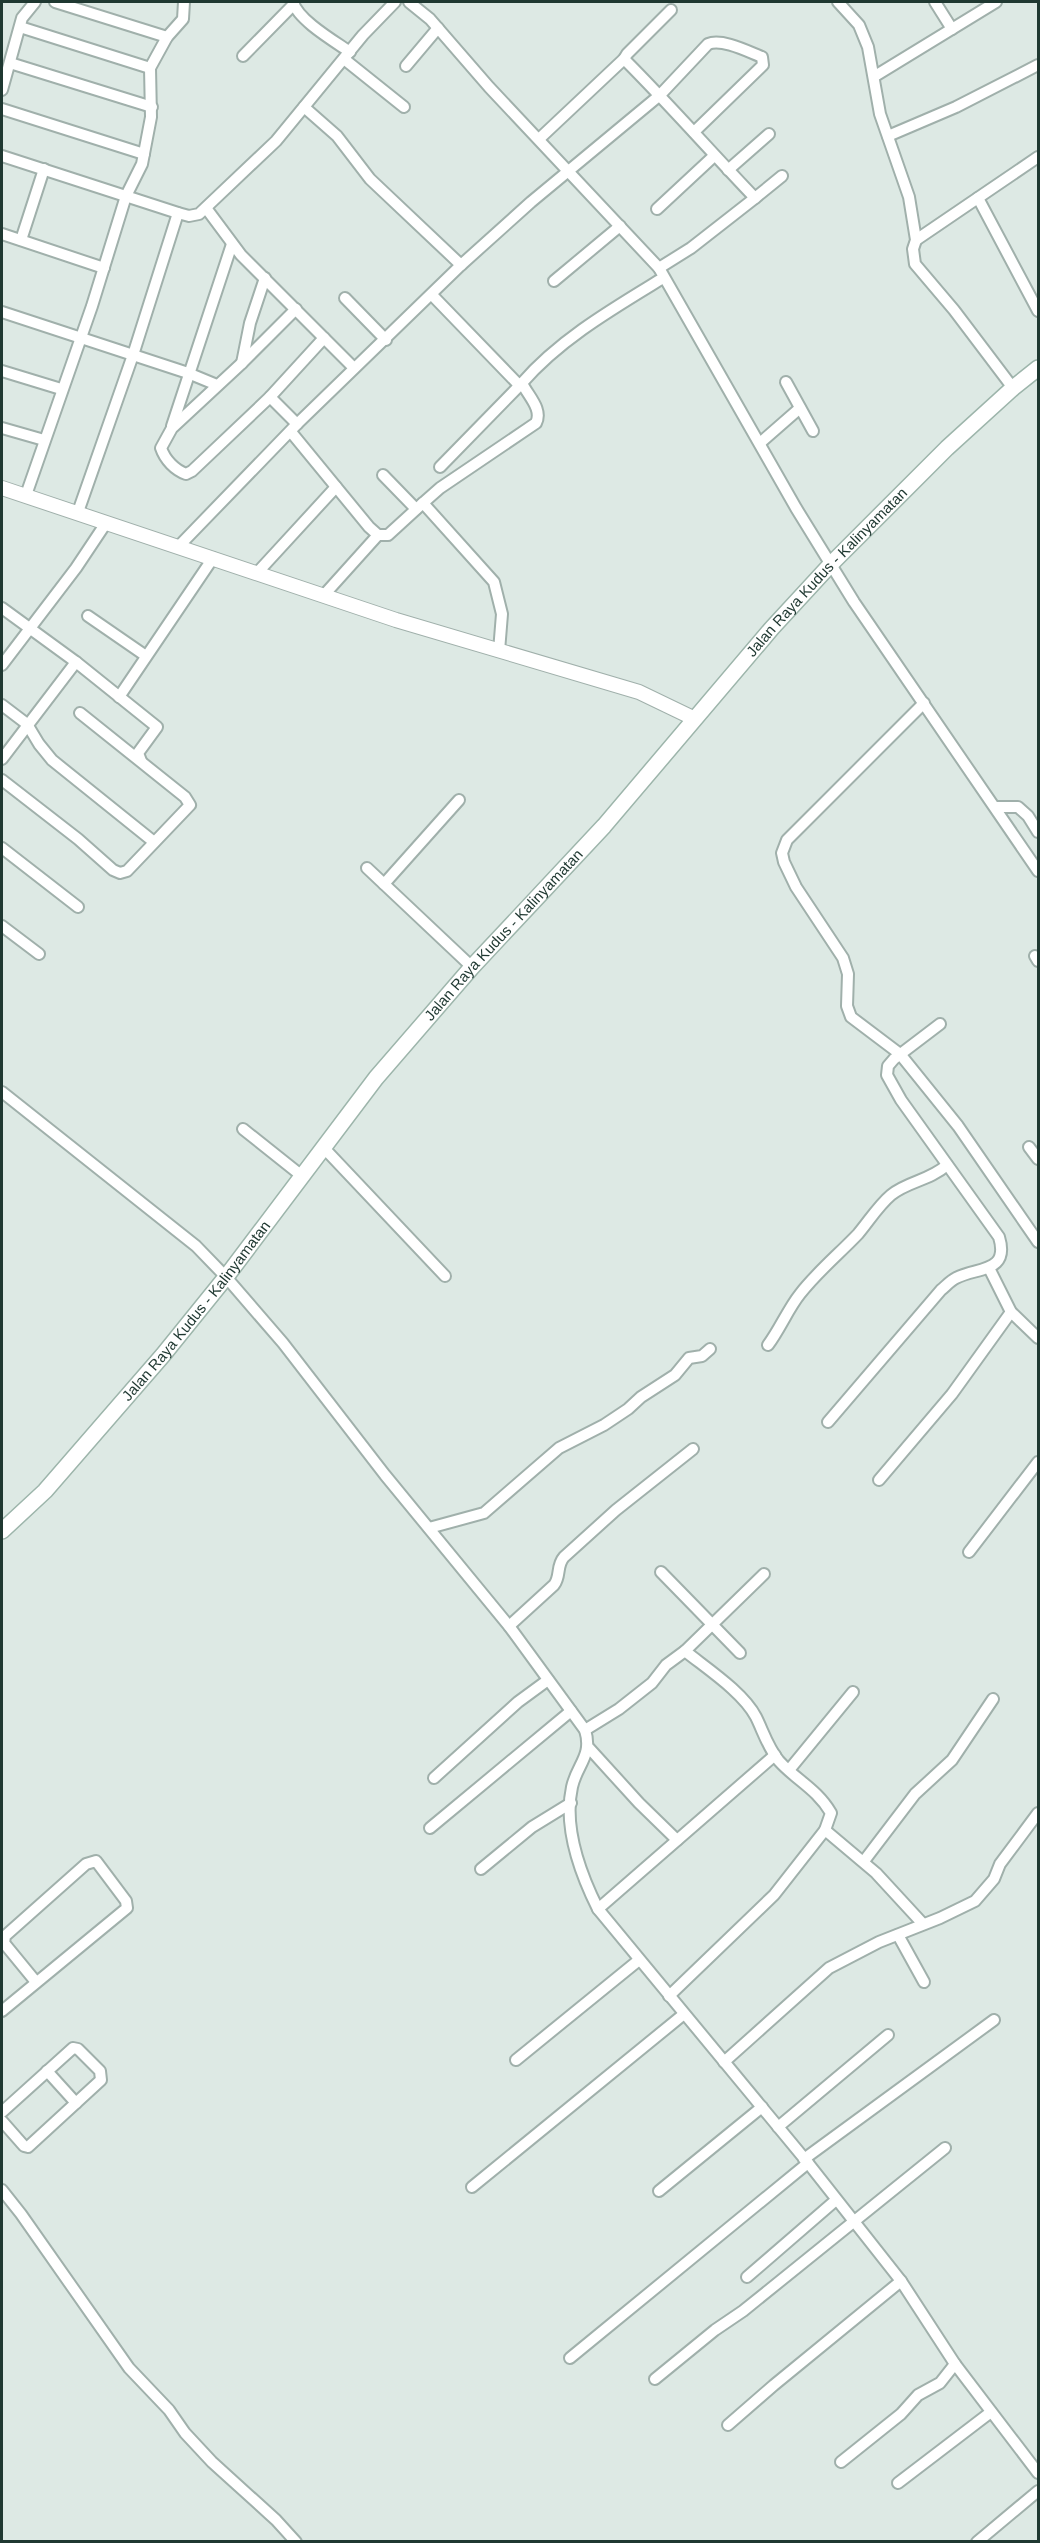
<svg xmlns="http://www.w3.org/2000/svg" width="1040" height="2543" font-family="Arial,sans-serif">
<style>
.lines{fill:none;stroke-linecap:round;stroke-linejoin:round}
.minor-casing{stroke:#a0b0ab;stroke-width:14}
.tertiary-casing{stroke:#a0b0ab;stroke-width:16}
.secondary-casing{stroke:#9db5ab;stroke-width:18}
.minor{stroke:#fff;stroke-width:10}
.tertiary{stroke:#fff;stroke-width:14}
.secondary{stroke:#fff;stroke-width:15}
.labels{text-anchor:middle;stroke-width:6;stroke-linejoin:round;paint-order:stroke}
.street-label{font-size:15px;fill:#1f3831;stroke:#edf6f2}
</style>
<rect width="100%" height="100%" fill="#dde9e4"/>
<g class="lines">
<g class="minor-casing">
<g id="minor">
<path d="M 55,2 L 167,37"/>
<path d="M 293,2 C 298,20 334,41 350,52"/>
<path d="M 409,2 L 430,19 L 489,87 L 659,268 L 796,508 L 854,602 L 1038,871"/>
<path d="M 838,2 L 859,25 L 868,47 L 880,114 L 909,197 L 916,240 L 913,249 L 915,264 L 954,310 L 1013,388"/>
<path d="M 935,2 L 952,29"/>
<path d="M 20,27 L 150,68"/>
<path d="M 243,56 L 294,4"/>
<path d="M 344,59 L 404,107"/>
<path d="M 624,59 C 669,104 711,152 755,198 L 691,248 L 659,268"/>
<path d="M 10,63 L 152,107"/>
<path d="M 406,66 L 438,28"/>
<path d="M 875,76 L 996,2"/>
<path d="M 2,90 L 22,18 L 35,2"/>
<path d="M 304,107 L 337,136 L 370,179 L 461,265"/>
<path d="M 2,109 L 144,154"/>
<path d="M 888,136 L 956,107 L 1038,65"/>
<path d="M 539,139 L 624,59 L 627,54 L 671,10"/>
<path d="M 2,156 L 178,213 L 189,216 L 199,214 L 276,141 L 363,35 L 395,2"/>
<path d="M 728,170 L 769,134"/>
<path d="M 755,198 L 782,176"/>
<path d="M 978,198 L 1038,311"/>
<path d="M 206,208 L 241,255 L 354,368"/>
<path d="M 657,209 L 714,156"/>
<path d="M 2,234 L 104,268"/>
<path d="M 21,240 L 44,169"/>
<path d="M 916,240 L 1038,157"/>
<path d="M 554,281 L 620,226"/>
<path d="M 432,295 L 519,385"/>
<path d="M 345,298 L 386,340"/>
<path d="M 296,309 L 242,363 L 172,428 L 161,448 C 165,460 175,470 186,474 L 192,471 L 270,397 L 324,338"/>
<path d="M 2,312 L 188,373 L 217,385"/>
<path d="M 242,363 L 250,323 L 265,278"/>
<path d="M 2,371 L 61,389"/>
<path d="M 786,382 L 813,431"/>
<path d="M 270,397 L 297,424"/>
<path d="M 172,426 L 232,244"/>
<path d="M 2,428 L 44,440"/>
<path d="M 291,432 L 369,527 L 378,535 L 388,535 L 423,503"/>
<path d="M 760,443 L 800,408"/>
<path d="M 440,467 L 522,383"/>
<path d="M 383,475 L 416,509"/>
<path d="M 26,495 L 92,306 L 126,196 L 142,164 L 151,117 L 150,68 L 167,37 L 183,19 L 184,2"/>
<path d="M 78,512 L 133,355 L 178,213"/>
<path d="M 178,547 L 297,424 L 461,265 L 531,202 L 660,95 L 708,44 C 722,38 749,52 762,57 L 763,65 L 694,132"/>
<path d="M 257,573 L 336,487"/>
<path d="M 324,595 L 378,535"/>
<path d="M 2,608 L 76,662 L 157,727 L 138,753 L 141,761"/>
<path d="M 88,616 L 146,656"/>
<path d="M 499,651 L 502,614 L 494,582 L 423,503 L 440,488 L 536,423 C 543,409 528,396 522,383 C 560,339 614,308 663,278"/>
<path d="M 2,665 L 76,568 L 106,523"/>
<path d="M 119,697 L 213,558"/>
<path d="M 924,703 L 787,840 L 782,853 L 784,862 L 796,887 L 843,958 L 848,974 L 847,1006 L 851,1017 L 900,1054 L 958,1126 L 1038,1242"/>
<path d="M 2,705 L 27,724 L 39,744 L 52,760 L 154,842"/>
<path d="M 2,759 L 76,662"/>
<path d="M 2,780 L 78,839 L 113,870 L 120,873 L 127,871 L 190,805 L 185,797 L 80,713"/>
<path d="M 996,807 L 1018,807 L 1028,816 L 1038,832"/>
<path d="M 2,848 L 78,907"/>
<path d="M 367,868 L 472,967"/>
<path d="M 384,884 L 459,800"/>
<path d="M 2,926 L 39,954"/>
<path d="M 1035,956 L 1038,961"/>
<path d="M 2,1092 L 196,1246 L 226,1277 L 283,1343 L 385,1475 L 509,1626 L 585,1730 C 593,1756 577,1764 572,1787 C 563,1828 580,1873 598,1909 L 808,2163 L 901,2281 L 955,2364 L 1038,2473"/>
<path d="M 243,1129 L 302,1176"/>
<path d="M 323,1147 L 445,1276"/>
<path d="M 1029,1147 L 1038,1159"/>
<path d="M 989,1268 L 1011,1312 L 1038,1338"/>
<path d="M 768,1345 C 780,1329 788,1309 800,1294 C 817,1272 839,1254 858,1234 C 869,1221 878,1206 891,1195 C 908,1181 929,1181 947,1165"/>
<path d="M 828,1422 L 941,1290 C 946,1286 950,1281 956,1278 C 977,1267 1010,1273 999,1237 L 901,1100 L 887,1075 L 888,1066 L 894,1059 L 940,1024"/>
<path d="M 879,1480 L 952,1394 L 1011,1312"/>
<path d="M 429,1528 L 484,1513 L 559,1448 L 604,1425 L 628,1409 L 641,1397 L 675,1375 L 689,1358 L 702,1356 L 710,1349"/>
<path d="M 969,1552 L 1038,1462"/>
<path d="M 661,1572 L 740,1653"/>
<path d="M 509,1626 L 554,1585 C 561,1576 556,1566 564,1557 L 616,1510 L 693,1449"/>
<path d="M 685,1651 L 764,1574"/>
<path d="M 585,1730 L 619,1709 L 652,1683 L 666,1665 L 685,1651 C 706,1668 743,1692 756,1717 C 763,1731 768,1748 779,1761 C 796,1780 817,1789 831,1813 L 825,1830"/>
<path d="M 589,1748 L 639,1803 L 677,1840"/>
<path d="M 789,1770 L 853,1692"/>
<path d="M 434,1778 L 518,1702 L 548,1680"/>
<path d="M 430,1828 L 571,1711"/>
<path d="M 864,1861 L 915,1794 L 952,1760 L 993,1699"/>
<path d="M 481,1869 L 532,1827 L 571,1803"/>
<path d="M 598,1909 L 775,1755"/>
<path d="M 898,1935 L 924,1982"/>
<path d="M 669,1996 L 774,1895 L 825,1830 L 876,1873 L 923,1924"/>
<path d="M 2,2011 L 127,1908 L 126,1901 L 96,1861 L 86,1864 L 5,1936 L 4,1943 L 36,1982"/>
<path d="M 516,2060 L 639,1960"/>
<path d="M 724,2062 L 829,1968 L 879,1942 L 940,1918 L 975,1901 L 994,1879 L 1000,1864 L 1038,1813"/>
<path d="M 47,2071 L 76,2103"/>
<path d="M 2,2112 L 73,2048 L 78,2049 L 100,2071 L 101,2080 L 28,2147 L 24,2146 L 2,2121"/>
<path d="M 778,2127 L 888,2035"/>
<path d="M 804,2159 L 994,2020"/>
<path d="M 472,2187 L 684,2014"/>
<path d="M 2,2190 L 21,2214 L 129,2368 L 169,2410 L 185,2433 L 212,2462 L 276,2520 L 296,2542"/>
<path d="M 659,2191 L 762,2107"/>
<path d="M 747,2277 L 836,2200"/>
<path d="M 570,2358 L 808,2163"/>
<path d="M 655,2379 L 715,2330 L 743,2311 L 945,2148"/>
<path d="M 728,2425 L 774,2385 L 901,2281"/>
<path d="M 841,2462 L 901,2414 L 918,2395 L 940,2383 L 955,2364"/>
<path d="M 898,2483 L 991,2412"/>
<path d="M 977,2542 L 1038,2491"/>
</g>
</g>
<g class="tertiary-casing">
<path id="tertiary" d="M 2,488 L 396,620 L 639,692 L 693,718"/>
</g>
<g class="secondary-casing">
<g id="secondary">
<path id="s1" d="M 2,1531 L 45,1491 L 163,1355 L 226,1277 L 376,1078 L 472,967 L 604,826 L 772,628 L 831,564 L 947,448 L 1013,388 L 1038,368"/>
</g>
</g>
<use href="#minor" class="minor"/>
<use href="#tertiary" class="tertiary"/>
<use href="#secondary" class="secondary"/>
</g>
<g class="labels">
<g class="street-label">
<text dy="5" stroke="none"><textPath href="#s1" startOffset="1266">Jalan Raya Kudus - Kalinyamatan</textPath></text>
<text dy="5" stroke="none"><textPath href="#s1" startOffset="780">Jalan Raya Kudus - Kalinyamatan</textPath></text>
<text dy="5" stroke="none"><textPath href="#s1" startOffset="294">Jalan Raya Kudus - Kalinyamatan</textPath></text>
</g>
</g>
<rect width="1040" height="2543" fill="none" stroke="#1f3831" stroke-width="6"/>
</svg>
